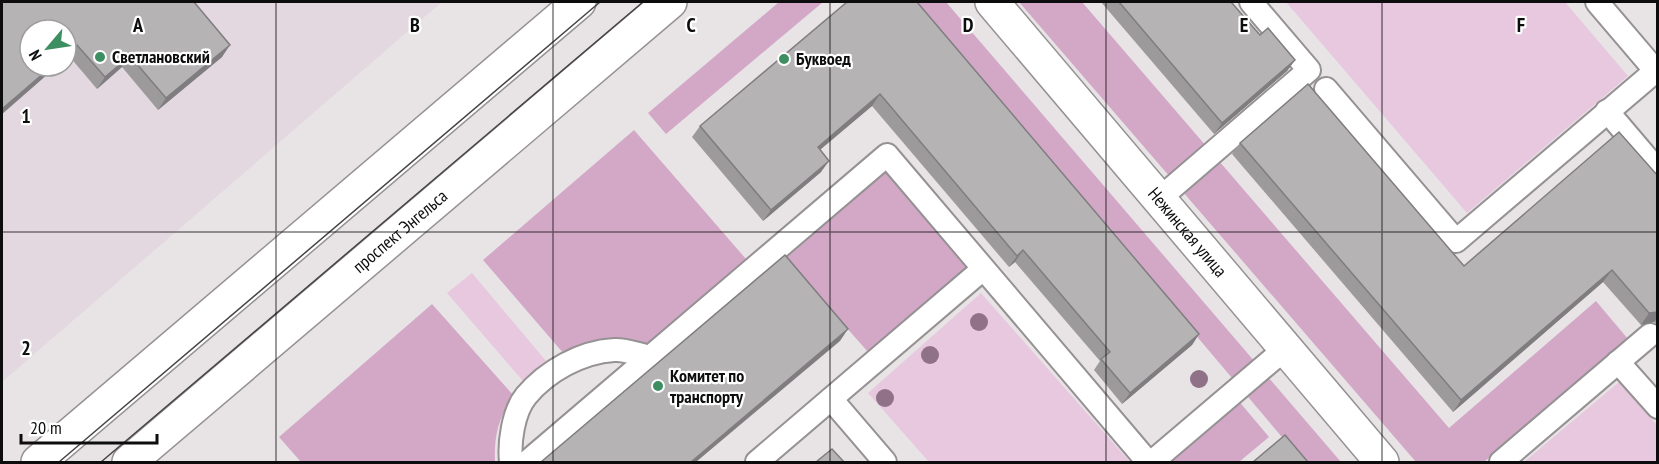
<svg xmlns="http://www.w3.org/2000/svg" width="1659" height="464" font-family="'PT Sans Narrow',sans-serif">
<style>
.built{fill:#e3d8df;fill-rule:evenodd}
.green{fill:#e7c8de}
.forest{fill:#d3a8c7}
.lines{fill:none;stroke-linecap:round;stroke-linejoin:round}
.lane-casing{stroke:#969294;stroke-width:26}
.street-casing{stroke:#969294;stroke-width:36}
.primary-casing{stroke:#969294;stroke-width:36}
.lane{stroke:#fff;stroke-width:22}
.street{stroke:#fff;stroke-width:33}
.primary{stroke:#fff;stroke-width:33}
.tram{stroke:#464445;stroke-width:1.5}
.tree{fill:#8f7188}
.wall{fill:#9d9a9c}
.shaded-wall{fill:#7f7d7f}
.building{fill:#b6b3b5;stroke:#7f7d7f;stroke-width:1.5}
.grid{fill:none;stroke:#0e0d0d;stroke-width:1.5;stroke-opacity:0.55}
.poi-dot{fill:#3d8e60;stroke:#fff;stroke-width:2}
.labels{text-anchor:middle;stroke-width:4.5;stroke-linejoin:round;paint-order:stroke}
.poi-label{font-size:18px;font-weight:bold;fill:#0e0d0d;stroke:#fff;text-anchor:start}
.street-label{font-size:18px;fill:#0e0d0d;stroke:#fff}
.grid-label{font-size:20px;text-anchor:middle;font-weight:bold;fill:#0e0d0d;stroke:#fff;stroke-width:4.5;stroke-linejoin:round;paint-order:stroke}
</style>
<rect width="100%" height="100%" fill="#e8e4e6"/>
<path class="built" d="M 2,2 L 442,2 L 2,382 ZM 30,30 L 66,30 L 66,66 L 30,66 Z"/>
<g class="green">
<path d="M 1286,2 L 1565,2 L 1628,76 L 1467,213 Z"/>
<path d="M 472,273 L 546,361 L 523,381 L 447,293 Z"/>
<path d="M 981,293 L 1130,462 L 929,462 L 868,393 Z"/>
<path d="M 1619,382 L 1657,425 L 1657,462 L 1524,462 Z"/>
</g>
<g class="forest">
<path d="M 779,2 L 823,2 L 666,134 L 648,113 Z"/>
<path d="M 914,2 L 946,2 L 1341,462 L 1303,462 Z"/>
<path d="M 1019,2 L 1082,2 L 1449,428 L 1596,301 L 1628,339 L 1484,462 L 1416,462 Z"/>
<path d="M 634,130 L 746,259 L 645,345 C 615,340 591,338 564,354 L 483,260 Z"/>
<path d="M 887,155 L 983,269 L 876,361 L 777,249 Z"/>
<path d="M 432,304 L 514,396 C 498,417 494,437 495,462 L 301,462 L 279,437 Z"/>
<path d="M 1237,399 L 1269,437 L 1239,462 L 1163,462 Z"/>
</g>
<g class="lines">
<g class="lane-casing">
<g id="lane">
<path d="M 1597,2 L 1655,70"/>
<path d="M 1326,89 L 1456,241 L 1658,69"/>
<path d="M 1607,111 L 1658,171"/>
<path d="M 1159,199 L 1309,70 L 1251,2"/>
<path d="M 1618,362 L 1658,407"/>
<path d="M 831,399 L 885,462"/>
<path d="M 511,462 C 509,443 513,412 526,396 C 547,371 581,352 614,350 C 626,349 639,355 651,357"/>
<path d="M 527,462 L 887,155 L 1148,462"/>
<path d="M 757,462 L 983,269"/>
<path d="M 1152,462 L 1286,348"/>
<path d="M 1501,462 L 1650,335"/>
</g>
</g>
<g class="street-casing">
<g id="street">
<path id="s1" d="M 992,2 L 1382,462"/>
</g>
</g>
<g class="primary-casing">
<g id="primary">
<path d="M 38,462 L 579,2"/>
<path id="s2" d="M 129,462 L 670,2"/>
</g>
</g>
<use href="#lane" class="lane"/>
<use href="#street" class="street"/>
<use href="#primary" class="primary"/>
<g class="tram">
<path d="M 59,462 L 600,2"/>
<path d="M 101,462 L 643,2"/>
</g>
</g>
<g class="tree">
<circle cx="979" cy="322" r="9"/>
<circle cx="930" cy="355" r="9"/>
<circle cx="1199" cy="379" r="9"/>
<circle cx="885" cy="398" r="9"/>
</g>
<g class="wall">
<path d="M 2,2 L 198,2 L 196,3 L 222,57 L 158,110 L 122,67 L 97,89 L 69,56 L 30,66 L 57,66 L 2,114 Z"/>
<path d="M 847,2 L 1199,334 L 1192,345 L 1122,404 L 1094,370 L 1100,361 L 1015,262 L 1009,267 L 872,106 L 820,150 L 821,172 L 763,221 L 692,137 L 700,126 Z"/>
<path d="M 1101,2 L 1231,2 L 1260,35 L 1295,60 L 1287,71 L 1214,134 Z"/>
<path d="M 1240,143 L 1464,266 L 1658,176 L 1658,325 L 1654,322 L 1641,325 L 1603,282 L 1453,412 L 1232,154 Z"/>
</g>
<g class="shaded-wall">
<path d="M 77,45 L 69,56 L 66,58 L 66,54 Z"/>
<path d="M 230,45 L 222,57 L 158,110 L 166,98 Z"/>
<path d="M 130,56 L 122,67 L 97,89 L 105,77 Z"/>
<path d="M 1295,60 L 1287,71 L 1214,134 L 1222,123 Z"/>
<path d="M 52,66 L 57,66 L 2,114 L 2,109 Z"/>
<path d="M 880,94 L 872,106 L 810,158 L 818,147 Z"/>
<path d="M 829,161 L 821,172 L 763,221 L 771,210 Z"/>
<path d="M 1023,250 L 1015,262 L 1009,267 L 1017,256 Z"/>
<path d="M 1612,270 L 1603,282 L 1453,412 L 1461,400 Z"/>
<path d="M 1658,312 L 1658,317 L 1654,322 L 1641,325 L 1649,313 Z"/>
<path d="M 848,329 L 840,341 L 696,462 L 691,462 Z"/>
<path d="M 1199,334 L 1192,345 L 1122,404 L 1130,393 Z"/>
</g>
<g class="building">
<path d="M 2,2 L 194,2 L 230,45 L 166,98 L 130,56 L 105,77 L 77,45 L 66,54 L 66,30 L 30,30 L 30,66 L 52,66 L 2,109 Z"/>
<path d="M 847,2 L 917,2 L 1199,334 L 1130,393 L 1101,359 L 1110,352 L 1023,250 L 1017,256 L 880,94 L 818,147 L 829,161 L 771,210 L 700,126 Z"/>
<path d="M 1119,2 L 1231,2 L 1260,35 L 1268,28 L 1295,60 L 1222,123 Z"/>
<path d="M 1308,84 L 1464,266 L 1619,132 L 1658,176 L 1658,312 L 1649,313 L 1612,270 L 1461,400 L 1240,143 Z"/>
<path d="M 785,255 L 848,329 L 691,462 L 541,462 Z"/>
<path d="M 1285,435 L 1308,462 L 1253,462 Z"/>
<path d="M 832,449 L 844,462 L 816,462 Z"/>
</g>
<path class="grid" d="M 276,2 L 276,462M 553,2 L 553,462M 830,2 L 830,462M 1106,2 L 1106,462M 1382,2 L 1382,462M 2,232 L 1658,232"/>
<g class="poi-dot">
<circle cx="100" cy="57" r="6"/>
<circle cx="784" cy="59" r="6"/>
<circle cx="658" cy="386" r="6"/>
</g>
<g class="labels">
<g class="poi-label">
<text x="112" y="63">Светлановский</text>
<text x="796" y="65">Буквоед</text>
<text x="670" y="382">Комитет по<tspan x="670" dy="21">транспорту</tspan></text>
</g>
<g class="street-label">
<text dy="6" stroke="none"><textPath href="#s2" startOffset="356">проспект Энгельса</textPath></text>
<text dy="6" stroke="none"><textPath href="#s1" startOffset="302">Нежинская улица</textPath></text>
</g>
</g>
<g class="grid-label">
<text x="138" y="32">A</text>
<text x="415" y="32">B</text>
<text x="691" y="32">C</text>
<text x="968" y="32">D</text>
<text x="1244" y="32">E</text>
<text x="1521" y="32">F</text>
<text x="26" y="123">1</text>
<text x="26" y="355">2</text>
</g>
<rect width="1659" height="464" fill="none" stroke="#0e0d0d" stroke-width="6"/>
<g transform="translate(48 48) rotate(241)"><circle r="28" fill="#ffffff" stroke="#9f9e9e" stroke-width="1.5"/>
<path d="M0-4.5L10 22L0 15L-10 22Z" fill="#3d8e60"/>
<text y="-9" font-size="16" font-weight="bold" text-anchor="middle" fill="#0e0d0d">N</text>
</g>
<path d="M21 434v9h136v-9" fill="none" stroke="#0e0d0d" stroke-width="3"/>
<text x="30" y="434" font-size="18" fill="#0e0d0d" stroke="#ffffff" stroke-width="4.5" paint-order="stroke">20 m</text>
</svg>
